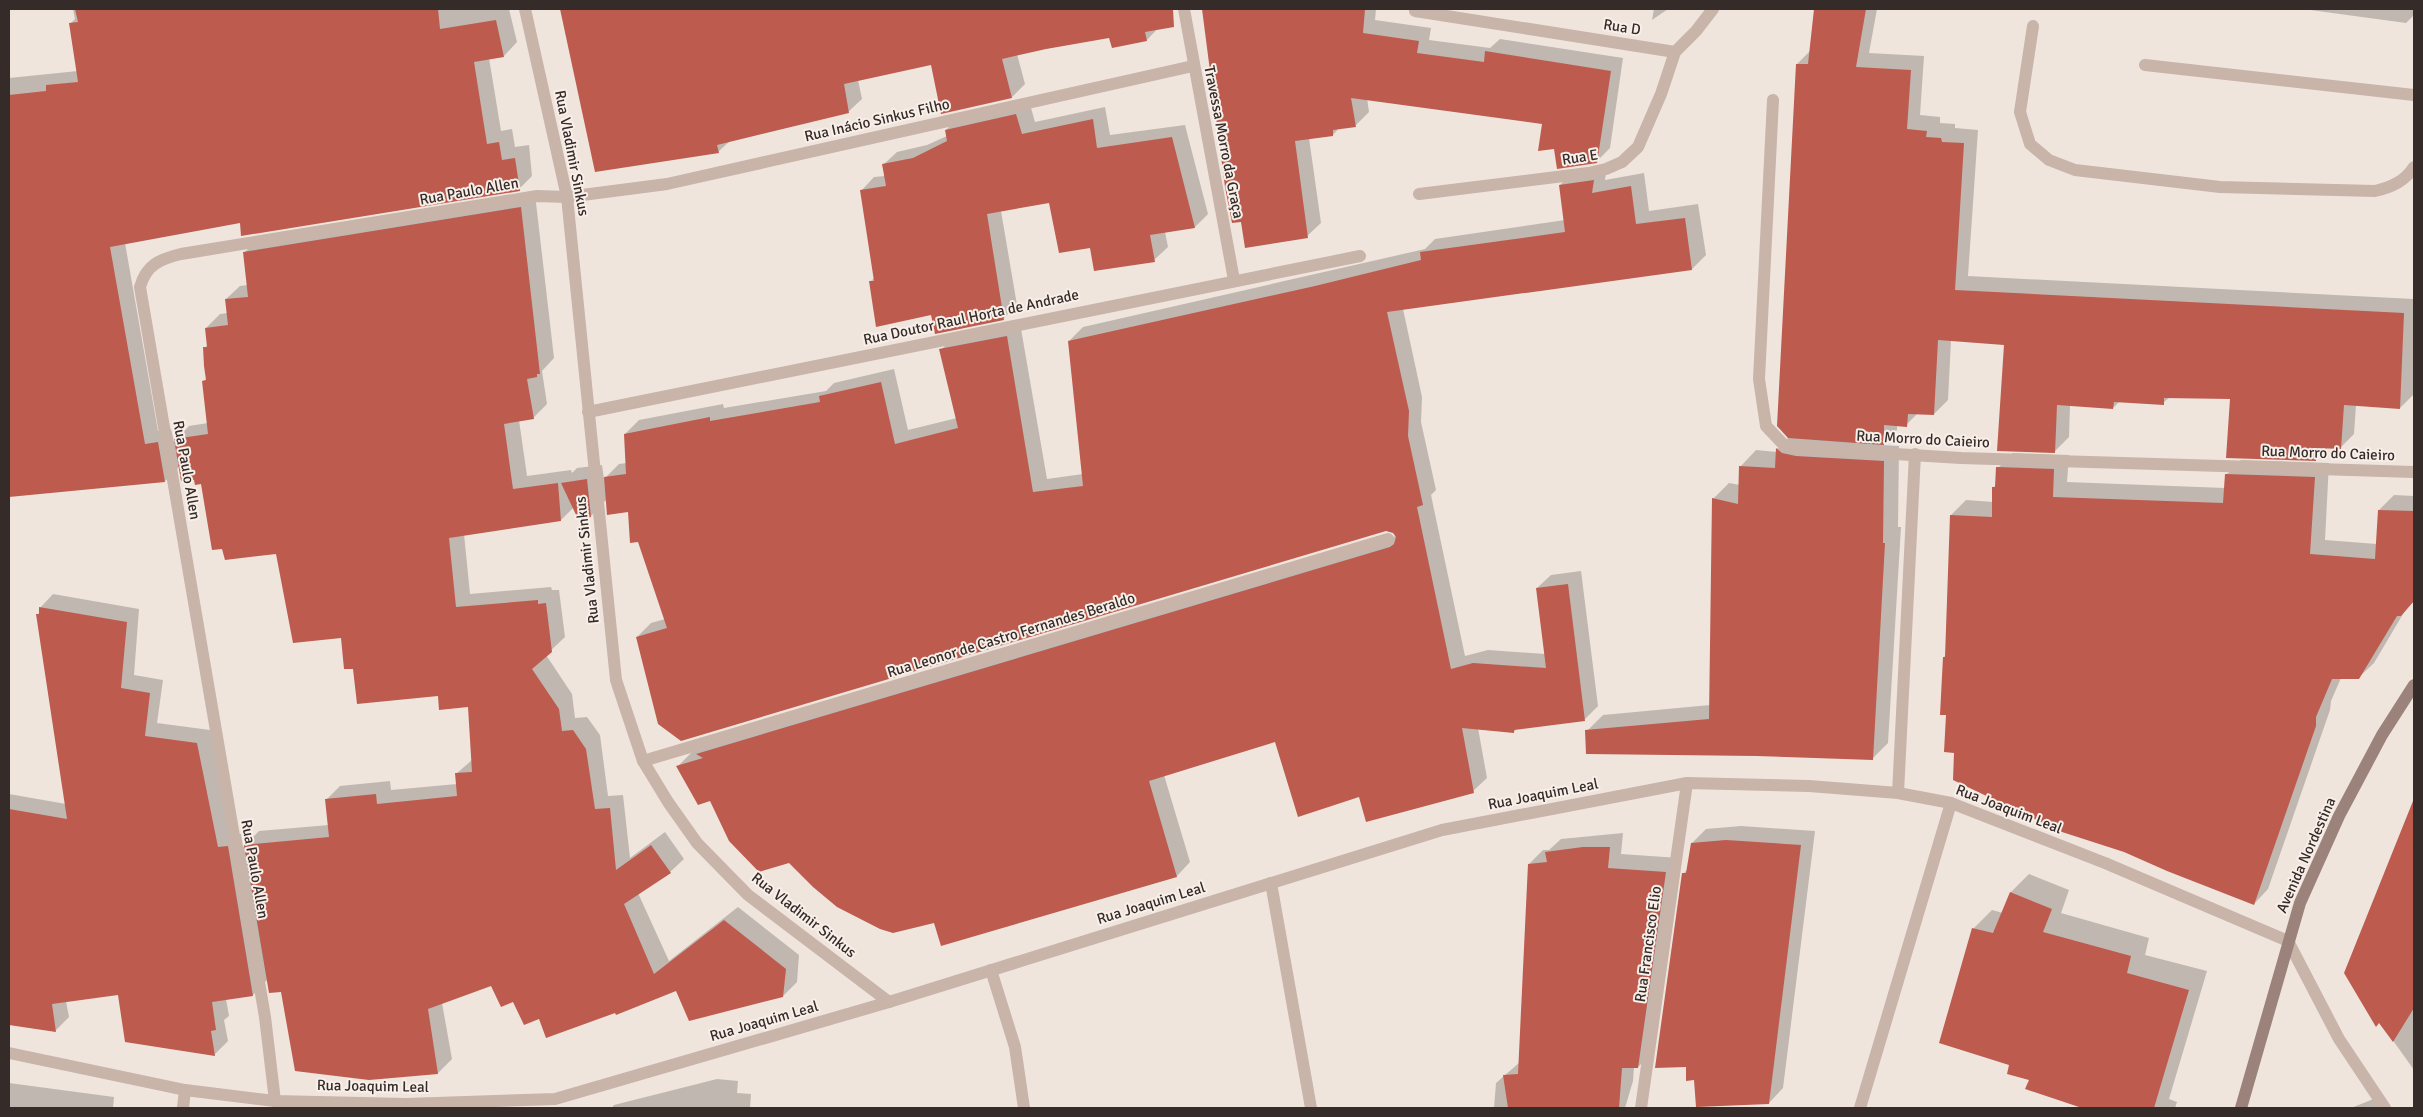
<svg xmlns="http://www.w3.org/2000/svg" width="2423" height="1117" font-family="Signika,sans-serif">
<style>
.shadow{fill:#0003}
.building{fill:#bd5b4e}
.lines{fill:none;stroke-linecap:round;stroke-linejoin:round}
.service{stroke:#c8b4a9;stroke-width:12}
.minor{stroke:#c8b4a9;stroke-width:12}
.secondary{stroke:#9b837b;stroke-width:12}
.labels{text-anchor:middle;stroke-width:4;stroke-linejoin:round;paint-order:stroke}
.street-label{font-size:15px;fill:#352b29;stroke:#f8efe9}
</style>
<rect width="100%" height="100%" fill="#f0e5dd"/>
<g class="shadow">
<path d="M 73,9 L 509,9 L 517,42 L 504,56 L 489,58 L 501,131 L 512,129 L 515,147 L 529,145 L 532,176 L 519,189 L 241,222 L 125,243 L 158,431 L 171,429 L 174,442 L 189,426 L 208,423 L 204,381 L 207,378 L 205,348 L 208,344 L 206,328 L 220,314 L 228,313 L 226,299 L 240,286 L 248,285 L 244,253 L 258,239 L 535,194 L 554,358 L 542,371 L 547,404 L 533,418 L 519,420 L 527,476 L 571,470 L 572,473 L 577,468 L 602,465 L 604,479 L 619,464 L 627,463 L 625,434 L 639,420 L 723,404 L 724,408 L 826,391 L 834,383 L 894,369 L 908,430 L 957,418 L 941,350 L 954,336 L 1020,323 L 1047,479 L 1083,474 L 1069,341 L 1083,327 L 1425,249 L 1435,239 L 1565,220 L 1560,185 L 1574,171 L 1607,167 L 1605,180 L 1644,173 L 1649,211 L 1698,204 L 1706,255 L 1692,269 L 1403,309 L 1422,397 L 1421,422 L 1436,490 L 1431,495 L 1465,656 L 1488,650 L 1545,654 L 1537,588 L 1551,575 L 1581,571 L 1598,706 L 1584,720 L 1517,728 L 1514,732 L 1478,728 L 1487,778 L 1473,791 L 1360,796 L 1276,740 L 1164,775 L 1190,862 L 1177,876 L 935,921 L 789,862 L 711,800 L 677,767 L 691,753 L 712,740 L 1396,536 L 1394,532 L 1386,530 L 637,637 L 651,623 L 665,619 L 629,510 L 607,499 L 591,516 L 574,507 L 561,520 L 464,534 L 470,594 L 551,587 L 552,590 L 559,590 L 565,637 L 546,655 L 572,694 L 575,718 L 587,717 L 600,735 L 608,796 L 623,795 L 630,858 L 665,832 L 684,859 L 670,872 L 638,893 L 669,961 L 738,907 L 799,955 L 797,982 L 783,996 L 677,990 L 615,1011 L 540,1018 L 491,985 L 442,1003 L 452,1059 L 438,1073 L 369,1078 L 282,990 L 268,979 L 253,995 L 226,999 L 229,1016 L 224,1020 L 228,1041 L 215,1054 L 119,994 L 66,1001 L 69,1017 L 56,1030 L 9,1023 L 9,794 L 66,804 L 37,615 L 40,612 L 40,608 L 53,594 L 139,609 L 134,675 L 163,680 L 157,723 L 210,730 L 232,834 L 241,834 L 243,847 L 259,831 L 329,825 L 326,800 L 340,786 L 390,781 L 391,790 L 457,784 L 456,774 L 472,760 L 469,705 L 354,667 L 342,636 L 277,553 L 202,483 L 180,466 L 165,481 L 9,496 L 9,78 L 78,71 L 70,24 L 75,19 Z"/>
<path d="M 561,9 L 1155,9 L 1160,26 L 1147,40 L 1110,37 L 1017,54 L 1025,84 L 1012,97 L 932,64 L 858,80 L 862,99 L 848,112 L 730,141 L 718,152 L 596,170 Z"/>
<path d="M 1203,9 L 1376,9 L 1375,20 L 1431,28 L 1429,40 L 1490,48 L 1500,39 L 1623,58 L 1610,148 L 1596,162 L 1555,148 L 1544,123 L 1367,98 L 1369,112 L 1356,125 L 1339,128 L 1333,135 L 1309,138 L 1321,223 L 1307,236 L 1242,220 L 1233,222 L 1222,161 Z"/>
<path d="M 1654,9 L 1668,9 L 1652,20 Z"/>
<path d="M 1815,9 L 1877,9 L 1869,53 L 1924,56 L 1920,115 L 1940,117 L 1940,123 L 1955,124 L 1955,128 L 1978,130 L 1968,276 L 2414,299 L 2414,394 L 2400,408 L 2356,405 L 2354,434 L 2340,448 L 2328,447 L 2315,460 L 2231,398 L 2170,397 L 2163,403 L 2120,401 L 2113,408 L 2070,405 L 2069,437 L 2054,452 L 2005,344 L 1951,340 L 1948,400 L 1934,414 L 1918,413 L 1906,425 L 1897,425 L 1897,430 L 1882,445 L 1899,446 L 1898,527 L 1901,527 L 1888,743 L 1872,759 L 1587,731 L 1603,715 L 1710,705 L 1713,499 L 1729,483 L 1740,485 L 1740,467 L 1756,450 L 1777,452 L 1777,449 L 1789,437 L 1797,64 L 1810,51 Z"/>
<path d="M 2303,9 L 2414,9 L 2414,15 L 2406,23 Z"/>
<path d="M 1029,101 L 1035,122 L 1105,107 L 1110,135 L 1185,125 L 1208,214 L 1195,227 L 1165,232 L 1168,247 L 1154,260 L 1091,247 L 1050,202 L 1001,211 L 1017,305 L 1004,318 L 932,314 L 870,282 L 875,277 L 861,191 L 874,177 L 885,176 L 883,165 L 897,152 L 927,145 L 947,136 L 946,130 L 959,117 Z"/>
<path d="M 2013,453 L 2069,455 L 2067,482 L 2225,488 L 2226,475 L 2241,460 L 2329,463 L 2325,540 L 2377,544 L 2379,510 L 2394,495 L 2414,496 L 2414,601 L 2406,609 L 2374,663 L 2358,678 L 2341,678 L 2331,701 L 2330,710 L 2268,889 L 2254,904 L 1955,752 L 1947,714 L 1944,657 L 1946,655 L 1951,515 L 1966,500 L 1993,502 L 1993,488 L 1997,484 L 1998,468 Z"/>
<path d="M 2414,801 L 2414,1070 L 2345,973 Z"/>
<path d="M 1741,826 L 1815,831 L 1783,1088 L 1769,1103 L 1684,873 L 1688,869 L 1692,843 L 1706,829 Z"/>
<path d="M 1623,833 L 1621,854 L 1679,858 L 1652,1053 L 1638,1067 L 1634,1067 L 1633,1081 L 1625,1108 L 1494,1108 L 1496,1083 L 1520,1062 L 1529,864 L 1543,850 L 1549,850 L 1561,839 Z"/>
<path d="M 2029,874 L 2069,890 L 2061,913 L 2149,938 L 2145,955 L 2207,971 L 2169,1099 L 2177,1102 L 2175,1108 L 2085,1108 L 2027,1088 L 2030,1079 L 2010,1064 L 1974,928 L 1992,910 L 2003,913 L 2011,892 Z"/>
<path d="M 717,1079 L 738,1081 L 737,1093 L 751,1094 L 750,1108 L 612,1108 L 614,1105 Z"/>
<path d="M 9,1083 L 114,1097 L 113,1108 L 9,1108 Z"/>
<path d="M 2381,1096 L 2389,1108 L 2351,1108 Z"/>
</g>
<g class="building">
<path d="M 75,9 L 438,9 L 440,29 L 496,20 L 504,57 L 474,62 L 487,144 L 499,142 L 502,160 L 515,158 L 520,191 L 241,236 L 240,223 L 110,247 L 145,444 L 158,442 L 165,482 L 9,497 L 9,95 L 46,91 L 46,85 L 78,82 L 69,23 L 78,22 Z"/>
<path d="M 560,9 L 1173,9 L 1174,27 L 1145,32 L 1147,41 L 1112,48 L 1109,38 L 1046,49 L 1002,59 L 1012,98 L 941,114 L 931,65 L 844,84 L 849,113 L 717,145 L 719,153 L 595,172 Z"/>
<path d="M 1202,9 L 1365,9 L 1363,33 L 1419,41 L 1417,53 L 1484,62 L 1485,51 L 1611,71 L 1597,163 L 1557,169 L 1554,149 L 1538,151 L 1542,124 L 1351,98 L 1356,127 L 1333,130 L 1333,136 L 1295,141 L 1308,238 L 1245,248 L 1241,222 L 1232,223 L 1225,187 Z"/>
<path d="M 1814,9 L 1866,9 L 1856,67 L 1911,70 L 1907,129 L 1927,131 L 1926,137 L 1941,138 L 1942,142 L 1964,143 L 1955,290 L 2404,313 L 2400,409 L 2344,405 L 2341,449 L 2316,448 L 2316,461 L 2226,458 L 2230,399 L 2164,398 L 2164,405 L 2114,402 L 2113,409 L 2057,405 L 2055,453 L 1997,451 L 2004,345 L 1938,340 L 1934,415 L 1908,414 L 1907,427 L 1884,425 L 1884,445 L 1788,438 L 1777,426 L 1796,64 L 1808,64 Z"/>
<path d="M 1016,114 L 1022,134 L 1093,119 L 1097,148 L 1172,137 L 1195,228 L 1150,235 L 1155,262 L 1094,271 L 1090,248 L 1059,253 L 1049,203 L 987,214 L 1004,320 L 935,334 L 931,315 L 876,327 L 869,281 L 874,281 L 860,190 L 886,186 L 882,164 L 913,158 L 947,141 L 945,130 Z"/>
<path d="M 1594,180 L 1592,193 L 1631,186 L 1636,224 L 1685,218 L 1692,270 L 1387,312 L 1409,411 L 1408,436 L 1423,505 L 1417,507 L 1451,669 L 1473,663 L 1546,668 L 1536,588 L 1568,584 L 1585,721 L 1514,730 L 1514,733 L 1462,728 L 1474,793 L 1366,822 L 1359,797 L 1298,817 L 1275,742 L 1149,781 L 1177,877 L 941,946 L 934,923 L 893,933 L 880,929 L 837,907 L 813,887 L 789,863 L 759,872 L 729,841 L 710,801 L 698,805 L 676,766 L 703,758 L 696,754 L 1390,547 L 1394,544 L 1396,537 L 1393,533 L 1386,531 L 681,741 L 658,724 L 636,637 L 667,628 L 638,542 L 630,543 L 628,512 L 607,515 L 604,477 L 626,474 L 624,434 L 710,417 L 710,421 L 820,402 L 819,396 L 881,382 L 895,444 L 958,428 L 939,349 L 1007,336 L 1033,492 L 1083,486 L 1068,341 L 1315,286 L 1421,260 L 1420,252 L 1565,232 L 1559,185 Z"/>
<path d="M 521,207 L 540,374 L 537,374 L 537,377 L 527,379 L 534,419 L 504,424 L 513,489 L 558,483 L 561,521 L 449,538 L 456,607 L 538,600 L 538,604 L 546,603 L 552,652 L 532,669 L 559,709 L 562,731 L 573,730 L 586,749 L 595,809 L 610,808 L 616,870 L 651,845 L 671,873 L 624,904 L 654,974 L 724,920 L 786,969 L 783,997 L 689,1021 L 676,991 L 616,1015 L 615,1013 L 546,1038 L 539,1019 L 524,1025 L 513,1002 L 501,1007 L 491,986 L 428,1009 L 438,1074 L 369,1080 L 295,1071 L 281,992 L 269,993 L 244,845 L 329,837 L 325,799 L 376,794 L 377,804 L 457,796 L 455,773 L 472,772 L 468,707 L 439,710 L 438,696 L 357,704 L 353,669 L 344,669 L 341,638 L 293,643 L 276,554 L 225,560 L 222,549 L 212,550 L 201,484 L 195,485 L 194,480 L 181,481 L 174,439 L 208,434 L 202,381 L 206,380 L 204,366 L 203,347 L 207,347 L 205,328 L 228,325 L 225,299 L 248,297 L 243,252 Z"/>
<path d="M 1776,448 L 1782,453 L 1796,456 L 1884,461 L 1883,543 L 1885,543 L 1873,760 L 1756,756 L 1586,754 L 1585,730 L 1709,719 L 1712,498 L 1738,504 L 1739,466 L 1775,468 Z"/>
<path d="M 1996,467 L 2054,469 L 2053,497 L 2223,503 L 2225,474 L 2315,477 L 2310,554 L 2375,559 L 2378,510 L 2414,511 L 2414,601 L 2401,616 L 2397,616 L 2359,679 L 2332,679 L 2316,717 L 2316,726 L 2254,905 L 2167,871 L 2124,852 L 2062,832 L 1953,780 L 1954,753 L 1944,752 L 1946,715 L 1940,715 L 1943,657 L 1945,657 L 1950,515 L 1992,517 L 1992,487 L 1995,487 Z"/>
<path d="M 587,479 L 591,517 L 578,519 L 561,483 Z"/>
<path d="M 39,607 L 127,622 L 121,688 L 150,693 L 145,736 L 197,743 L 218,847 L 228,846 L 253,996 L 212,1002 L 216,1030 L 211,1031 L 215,1056 L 125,1042 L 118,995 L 52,1004 L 56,1032 L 9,1025 L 9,809 L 67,819 L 36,614 L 39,614 Z"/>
<path d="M 2413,801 L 2414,1008 L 2393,1042 L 2379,1023 L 2376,1027 L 2344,973 Z"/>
<path d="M 1726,840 L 1801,845 L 1769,1104 L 1696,1107 L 1694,1080 L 1686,1081 L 1686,1067 L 1655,1068 L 1682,873 L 1686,873 L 1691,843 Z"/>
<path d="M 1583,847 L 1610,847 L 1608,868 L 1666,872 L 1638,1068 L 1622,1068 L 1619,1108 L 1508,1108 L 1503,1075 L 1518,1074 L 1528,864 L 1547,862 L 1545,852 Z"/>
<path d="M 2010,892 L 2052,909 L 2043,932 L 2131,956 L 2127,973 L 2189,990 L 2154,1108 L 2082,1108 L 2025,1089 L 2029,1080 L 2007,1074 L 2009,1065 L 1939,1043 L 1972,928 L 1993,933 Z"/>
</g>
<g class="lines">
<g class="service">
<path d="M 2033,26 L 2020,112 L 2030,144 L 2049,160 L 2075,170 L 2220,187 L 2375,191 C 2392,187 2405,181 2414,167"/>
<path d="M 2145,65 L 2414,95"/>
</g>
<g class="minor">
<path d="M 525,9 L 567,197 L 616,680 L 643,761 L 668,802 L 697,843 L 748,895 L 889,1002"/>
<path d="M 1184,9 L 1234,280"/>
<path d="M 1415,11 L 1675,52"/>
<path d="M 1773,100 L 1759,379 L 1766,426 L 1784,445 L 1796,448 L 1961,458 L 2414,472"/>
<path d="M 1419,194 L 1588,173 L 1606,169 L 1622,162 L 1638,147 L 1661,94 L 1675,52 L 1696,31 L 1713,9"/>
<path d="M 588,412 L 1360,256"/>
<path d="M 643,761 L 1388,539"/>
<path d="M 1898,793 L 1915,454"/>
<path d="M 1271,883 L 1311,1108"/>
<path d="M 991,970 L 1015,1047 L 1024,1108"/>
<path d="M 9,1053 L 185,1090 L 275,1101 L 406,1104 L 555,1099 L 889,1002 L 1442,830 L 1687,783 L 1809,786 L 1898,793 L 1951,803 L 2105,863 L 2288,941 L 2339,1039 L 2385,1108"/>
<path d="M 275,1101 L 265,1017 L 140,287 C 146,265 160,259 181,254 L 537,196 L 567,197 L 667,184 L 1193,66"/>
<path d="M 183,1108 L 185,1090"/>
<path d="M 1641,1108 L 1687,783"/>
<path d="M 1860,1108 L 1951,803"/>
</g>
<path class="secondary" d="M 2241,1108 L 2300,903 L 2339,816 L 2382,735 L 2414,685"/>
</g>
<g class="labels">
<g class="street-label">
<text transform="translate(1622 27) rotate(9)" y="5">Rua D</text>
<text transform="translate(877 120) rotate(-13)" y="5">Rua Inácio Sinkus Filho</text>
<text transform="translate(1224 142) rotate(79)" y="5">Travessa Morro da Graça</text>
<text transform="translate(572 153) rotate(79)" y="5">Rua Vladimir Sinkus</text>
<text transform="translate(1580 157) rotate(-9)" y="5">Rua E</text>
<text transform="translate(469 191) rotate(-10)" y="5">Rua Paulo Allen</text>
<text transform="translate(971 317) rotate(-12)" y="5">Rua Doutor Raul Horta de Andrade</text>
<text transform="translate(1923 439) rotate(3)" y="5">Rua Morro do Caieiro</text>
<text transform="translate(2328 453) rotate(2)" y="5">Rua Morro do Caieiro</text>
<text transform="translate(187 470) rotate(80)" y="5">Rua Paulo Allen</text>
<text transform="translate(587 560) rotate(-96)" y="5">Rua Vladimir Sinkus</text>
<text transform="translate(1011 635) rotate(-17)" y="5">Rua Leonor de Castro Fernandes Beraldo</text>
<text transform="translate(1543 794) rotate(-11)" y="5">Rua Joaquim Leal</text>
<text transform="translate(2009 809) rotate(21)" y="5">Rua Joaquim Leal</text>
<text transform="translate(2306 855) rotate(-66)" y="5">Avenida Nordestina</text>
<text transform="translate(255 869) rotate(80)" y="5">Rua Paulo Allen</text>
<text transform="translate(1151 903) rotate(-17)" y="5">Rua Joaquim Leal</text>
<text transform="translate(804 915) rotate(38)" y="5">Rua Vladimir Sinkus</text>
<text transform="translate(1648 944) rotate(-82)" y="5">Rua Francisco Elio</text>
<text transform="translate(764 1021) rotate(-16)" y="5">Rua Joaquim Leal</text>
<text transform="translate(373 1086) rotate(1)" y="5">Rua Joaquim Leal</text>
</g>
</g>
<rect width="2423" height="1117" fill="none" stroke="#352b29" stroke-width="20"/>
</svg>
